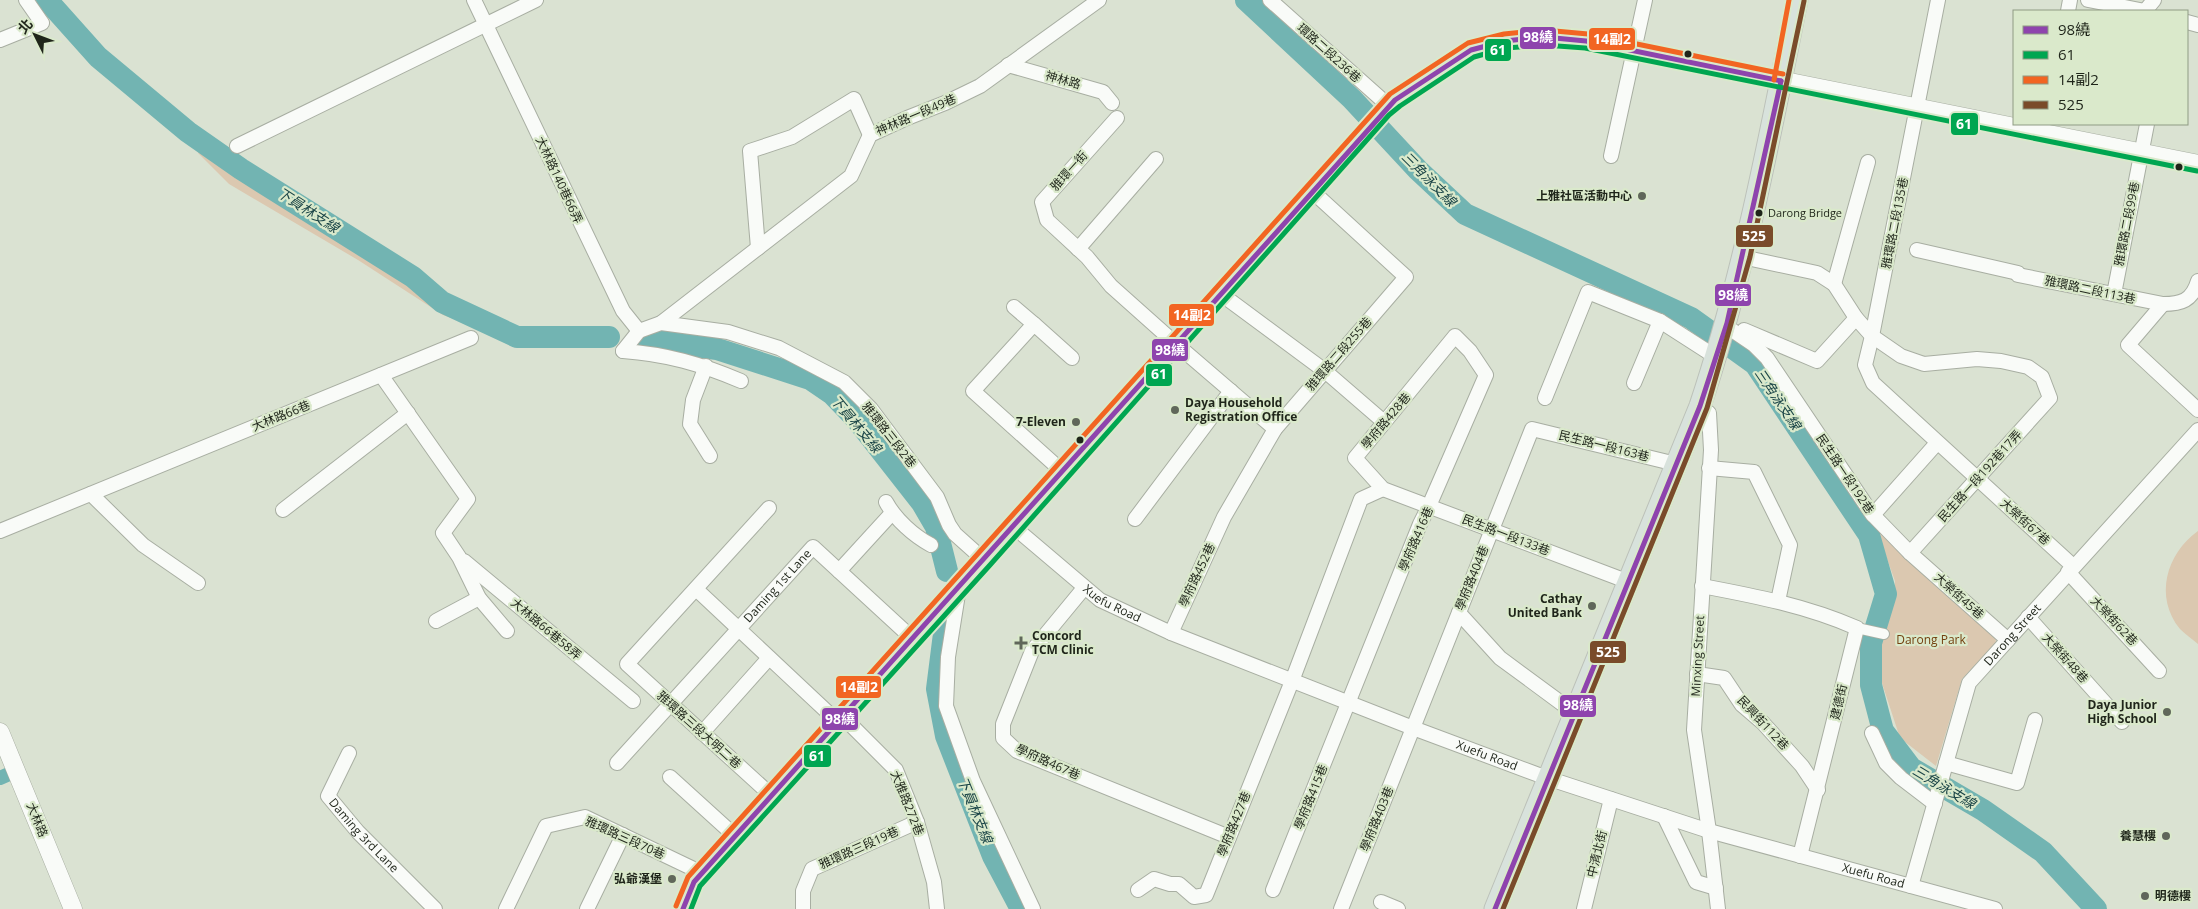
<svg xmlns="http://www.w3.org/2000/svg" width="2198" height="909" font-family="'Open Sans','Noto Sans TC',sans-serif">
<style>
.green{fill:#dbc8b0}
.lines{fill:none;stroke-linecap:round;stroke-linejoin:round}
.canal{stroke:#72b4b2;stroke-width:14}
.river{stroke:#72b4b2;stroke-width:22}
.pedestrian-casing{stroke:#a8aea2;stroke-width:12}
.minor-casing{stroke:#a8aea2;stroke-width:16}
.tertiary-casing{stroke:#a8aea2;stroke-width:19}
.primary-casing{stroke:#bcc1b9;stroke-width:23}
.pedestrian{stroke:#f9fbf8;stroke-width:10}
.minor{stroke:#f9fbf8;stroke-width:14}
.tertiary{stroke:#f9fbf8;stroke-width:18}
.primary{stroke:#d8e2dc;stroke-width:21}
.bus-1-casing{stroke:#dae9cb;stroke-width:9}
.bus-2-casing{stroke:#dae9cb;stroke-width:9}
.bus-3-casing{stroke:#dae9cb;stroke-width:9}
.bus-4-casing{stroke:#dae9cb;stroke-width:9}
.bus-1{stroke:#8e44ad;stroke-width:5}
.bus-2{stroke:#00a651;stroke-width:5}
.bus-3{stroke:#f26522;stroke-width:5}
.bus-4{stroke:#7a4b2a;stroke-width:5}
.bus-dot{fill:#1f251a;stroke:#dae9cb;stroke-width:2}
.poi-dot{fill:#60675a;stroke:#dae9cb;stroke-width:2}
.labels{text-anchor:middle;stroke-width:4.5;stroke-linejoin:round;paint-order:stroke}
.bus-label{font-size:11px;fill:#1f251a;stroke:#dae9cb;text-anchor:start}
.street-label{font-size:12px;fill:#1f251a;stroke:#dae9cb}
.poi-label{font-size:12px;font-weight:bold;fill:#1f251a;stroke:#dae9cb;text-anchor:end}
.park-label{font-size:12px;fill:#73400f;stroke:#dae9cb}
.water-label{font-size:14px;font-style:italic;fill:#1b4547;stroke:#dae9cb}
.line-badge{stroke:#dae9cb;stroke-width:2}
.badge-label{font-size:14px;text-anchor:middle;font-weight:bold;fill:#fff}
</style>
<rect width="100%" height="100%" fill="#dae2d2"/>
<g class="green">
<path d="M 200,147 L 376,258 L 400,274 L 454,319 L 443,315 L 358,260 L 229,184 L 198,153 Z"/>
<path d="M 1872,517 L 1995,632 L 1996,643 L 1962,679 L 1936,766 L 1900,738 L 1880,677 L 1881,641 L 1894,599 L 1895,581 Z"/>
<path d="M 2198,531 L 2198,644 C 2192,639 2185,634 2180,629 C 2154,597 2166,554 2198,531 Z"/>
</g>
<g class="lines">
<path class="canal" d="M 0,778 L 9,774"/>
<g class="river">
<path d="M 47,0 L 98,57 L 188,132 L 241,169 L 413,277 L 442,302 L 517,337 L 609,337"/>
<path d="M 1246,0 L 1352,99 L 1418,170 L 1465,214 L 1691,318 L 1755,364 L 1869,535 L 1886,594 L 1871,643 L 1871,685 L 1883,731 L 1911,768 L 1983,810 L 2043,852 L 2096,909"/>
<path d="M 644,339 L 717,349 L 810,379 L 832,394 L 857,420 L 922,503 L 936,527 L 947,571"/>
<path d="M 946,618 L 937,689 L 946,736 L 993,856 L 1021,909"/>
</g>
<g class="pedestrian-casing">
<path id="pedestrian" d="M 1857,628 L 1884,634"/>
</g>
<g class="minor-casing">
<g id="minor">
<path d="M 474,0 L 623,311 L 639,331"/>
<path d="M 1270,0 L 1389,106"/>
<path d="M 1938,0 L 1872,336 L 1865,365 L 1873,383 L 2073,566"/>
<path d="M 2088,0 L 2145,11"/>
<path d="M 2068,11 L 2070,0"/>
<path d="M 2145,11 L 2154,0"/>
<path d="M 2187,22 L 2198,25"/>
<path d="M 0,40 L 42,23 L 26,0"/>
<path d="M 1008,65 L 1103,92 L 1112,103"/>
<path d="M 1117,118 L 1042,202 L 1047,220 L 1087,257 L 1111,286 L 1176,344 L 1275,429"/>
<path d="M 237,146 L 536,0"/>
<path d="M 1611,156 L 1645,0"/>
<path d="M 758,248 L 750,151 L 792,137 L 854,99 L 870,135"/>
<path d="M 1078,249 L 1156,159"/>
<path d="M 1917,250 L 2018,273"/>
<path d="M 1742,257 L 1817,273 L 1834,284 L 1856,318 L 1872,336 L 1901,356 L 1924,364 L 1977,359 L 2001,361 L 2028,367 L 2042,377 L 2050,398 L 1910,553"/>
<path d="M 2018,275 L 2163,304 C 2181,304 2192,301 2198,281"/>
<path d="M 1834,284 L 1868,162"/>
<path d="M 1221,294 L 1325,371 L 1384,422"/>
<path d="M 2114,294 L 2147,124"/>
<path d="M 2163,304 L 2128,345 L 2198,410"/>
<path d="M 1014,307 L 1034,324"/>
<path d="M 661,323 L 851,176 L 870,135 L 907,118 L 945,103 L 980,86 L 1099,0"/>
<path d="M 1726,326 L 1754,345 L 1767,358 L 1872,514 L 1910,553 L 2008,640"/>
<path d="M 1744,330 L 1817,361 L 1856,318"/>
<path d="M 623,351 L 639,331 L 661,323 L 728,332 L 779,348 L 844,382 L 871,409 L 937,497 L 949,525 L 955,534 L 984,560"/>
<path d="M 623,351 C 666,354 701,364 741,381"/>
<path d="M 706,366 L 693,400 L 690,424 L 710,456"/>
<path d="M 381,375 L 468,499 L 443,533 L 459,557 L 479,598 L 507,631"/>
<path d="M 1634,383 L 1660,321"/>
<path d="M 1545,398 L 1588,292 L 1660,321 L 1716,357"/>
<path d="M 1700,406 L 1709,413 L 1711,450 L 1694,730 L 1709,831 L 1718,909"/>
<path d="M 1709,468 L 1754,472 L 1790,545 L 1778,601"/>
<path d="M 1063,472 L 973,391 L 1034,324 L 1072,358"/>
<path d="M 91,494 L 143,545 L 198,583"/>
<path d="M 886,502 C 895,519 914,536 931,545"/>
<path d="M 769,508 L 627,664 L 772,796"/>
<path d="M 283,510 L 408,413"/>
<path d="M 1873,515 L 1937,443"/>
<path d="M 1135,519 L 1231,391"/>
<path id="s1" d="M 1014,527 L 1100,600 L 1171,633 L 1413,728 L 1547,778 L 1709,831 L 1995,909"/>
<path d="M 0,531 L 471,338"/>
<path d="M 464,561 L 633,701"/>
<path d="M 839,571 L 892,513"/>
<path d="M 2068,572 L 2159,671"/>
<path d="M 1702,586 C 1755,596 1807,606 1857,628 L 1800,856"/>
<path d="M 959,588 L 948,657 L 946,706 L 973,781 L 1033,909"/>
<path d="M 1084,588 L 1032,651 L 1003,724 L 1003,738 L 1017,751 L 1229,837"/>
<path d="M 696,589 L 838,722"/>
<path d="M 1459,613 L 1500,658 L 1576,714"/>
<path d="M 2028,617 L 2122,722"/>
<path d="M 436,621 L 479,598"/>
<path d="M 1171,633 L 1224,517 L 1275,429 L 1406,277 L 1312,191"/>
<path d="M 1697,674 L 1724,678 L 1742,705 L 1763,723 L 1802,766 L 1818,790"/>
<path d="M 842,716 L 896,770 L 917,822 L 934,882 L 937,909"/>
<path d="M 702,733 L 769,658"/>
<path d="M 1872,733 L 1886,763 L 1901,778 L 1935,804"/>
<path id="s2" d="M 349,753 L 328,796 L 358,832 L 435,909"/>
<path id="s3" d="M 617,763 L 813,547 L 913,639"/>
<path d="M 1946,763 L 2017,783 L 2035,720"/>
<path d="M 670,777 L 735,836"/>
<path d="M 1664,816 L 1696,882 L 1716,888"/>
<path id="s4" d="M 1911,886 L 1969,683 L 2198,430"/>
<path d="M 1138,890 L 1154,879 L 1170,884 L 1179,884 L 1194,897 L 1206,895 L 1292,681 L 1361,499 L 1383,489"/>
<path d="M 1273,890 L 1420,524 L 1429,506 L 1486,375 L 1470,351 L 1455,336 L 1355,458 L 1383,489 L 1629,582"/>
<path d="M 1381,902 L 1398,909"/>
<path d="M 506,909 L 546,826 L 585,817 L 702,873"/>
<path d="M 587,909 L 623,835"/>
<path d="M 803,909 L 803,891 L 812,869 L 917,822"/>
<path d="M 1341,909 L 1532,429 L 1676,464"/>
<path d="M 1584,909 L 1611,799"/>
</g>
</g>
<g class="tertiary-casing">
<g id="tertiary">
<path d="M 0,732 L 73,909"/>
<path d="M 683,909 L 694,882 L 984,560 L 1384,110 L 1395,100 L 1471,50 L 1505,41 L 1544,37 L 1586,41 L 2198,164"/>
</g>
</g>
<g class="primary-casing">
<path id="primary" d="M 1495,909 L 1700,406 C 1744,274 1770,136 1797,0"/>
</g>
<use href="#pedestrian" class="pedestrian"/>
<use href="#minor" class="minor"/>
<use href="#tertiary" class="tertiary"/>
<use href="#primary" class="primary"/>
<g class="bus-1-casing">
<g id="bus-1">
<path d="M 683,909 L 694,882 L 1395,100 L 1471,50 L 1505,41 L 1544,37 L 1586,41 L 1781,81"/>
<path d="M 1495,909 L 1700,406 L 1727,323 L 1781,81"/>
</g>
</g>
<g class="bus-2-casing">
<path id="bus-2" d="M 691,909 L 700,886 L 990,565 L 1389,115 L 1400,106 L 1474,57 L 1506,48 L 1544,45 L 1585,48 L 2197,171"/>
</g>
<g class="bus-3-casing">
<g id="bus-3">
<path d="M 1774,80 L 1789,0"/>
<path d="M 676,906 L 688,877 L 1390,94 L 1468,43 L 1504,34 L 1544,30 L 1588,34 L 1783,74"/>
</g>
</g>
<g class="bus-4-casing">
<path id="bus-4" d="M 1503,909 L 1707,408 L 1750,257 L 1804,1"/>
</g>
<use href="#bus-1" class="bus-1"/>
<use href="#bus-2" class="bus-2"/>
<use href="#bus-3" class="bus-3"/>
<use href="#bus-4" class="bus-4"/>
</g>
<g class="bus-dot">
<circle cx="1688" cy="54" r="4.5"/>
<circle cx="2179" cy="167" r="4.5"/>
<circle cx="1759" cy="213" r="4.5"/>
<circle cx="1080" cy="440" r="4.5"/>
</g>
<g class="poi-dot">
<circle cx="1642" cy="196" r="5"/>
<circle cx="1175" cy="410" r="5"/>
<circle cx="1076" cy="422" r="5"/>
<circle cx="1592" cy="606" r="5"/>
<path d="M1018.5 635.5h5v5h5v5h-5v5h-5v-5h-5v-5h5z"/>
<circle cx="2167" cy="712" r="5"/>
<circle cx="2166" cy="836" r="5"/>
<circle cx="672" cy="879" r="5"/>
<circle cx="2145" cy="896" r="5"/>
</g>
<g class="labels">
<g class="bus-label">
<text x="1768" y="217">Darong Bridge</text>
</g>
<g class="street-label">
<text transform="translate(1329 53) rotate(42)" y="4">環路二段236巷</text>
<text transform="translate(1063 80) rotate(16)" y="4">神林路</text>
<text transform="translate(916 115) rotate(-23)" y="4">神林路一段49巷</text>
<text transform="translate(1069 171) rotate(-48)" y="4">雅環一街</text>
<text transform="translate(559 180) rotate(65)" y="4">大林路140巷66弄</text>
<text transform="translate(1895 223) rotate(-79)" y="4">雅環路二段135巷</text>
<text transform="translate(2127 224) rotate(-79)" y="4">雅環路二段99巷</text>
<text transform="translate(2090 290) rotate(12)" y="4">雅環路二段113巷</text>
<text transform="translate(1339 354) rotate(-49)" y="4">雅環路二段255巷</text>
<text transform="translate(281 416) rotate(-22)" y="4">大林路66巷</text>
<text transform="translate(1386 421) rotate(-50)" y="4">學府路428巷</text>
<text transform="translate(889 435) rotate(52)" y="4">雅環路三段2巷</text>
<text transform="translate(1604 446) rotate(14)" y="4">民生路一段163巷</text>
<text transform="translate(1845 474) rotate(56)" y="4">民生路一段192巷</text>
<text transform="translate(1980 476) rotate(-48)" y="4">民生路一段192巷17弄</text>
<text transform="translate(2025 522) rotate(42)" y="4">大榮街67巷</text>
<text transform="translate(1506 535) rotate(21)" y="4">民生路一段133巷</text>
<text transform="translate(1416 539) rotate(-67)" y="4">學府路416巷</text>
<text transform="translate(1197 575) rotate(-65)" y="4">學府路452巷</text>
<text transform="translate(1472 578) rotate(-68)" y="4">學府路404巷</text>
<text dy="4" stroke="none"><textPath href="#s3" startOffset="239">Daming 1st Lane</textPath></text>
<text transform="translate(1959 596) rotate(42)" y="4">大榮街45巷</text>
<text dy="4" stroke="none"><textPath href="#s1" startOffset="125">Xuefu Road</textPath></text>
<text transform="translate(2114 621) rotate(47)" y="4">大榮街62巷</text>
<text transform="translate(546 629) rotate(40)" y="4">大林路66巷58弄</text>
<text dy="4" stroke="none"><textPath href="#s4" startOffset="276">Darong Street</textPath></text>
<text transform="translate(1698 656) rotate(-87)" y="4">Minxing Street</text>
<text transform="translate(2065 658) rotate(48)" y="4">大榮街48巷</text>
<text transform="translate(1839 702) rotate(-77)" y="4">建德街</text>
<text transform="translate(1763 723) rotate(47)" y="4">民興街112巷</text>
<text transform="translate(699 730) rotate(42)" y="4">雅環路三段大明二巷</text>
<text dy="4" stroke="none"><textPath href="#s1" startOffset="530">Xuefu Road</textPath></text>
<text transform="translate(1048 762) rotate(24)" y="4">學府路467巷</text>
<text transform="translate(1311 797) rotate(-68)" y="4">學府路415巷</text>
<text transform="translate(907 803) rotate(68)" y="4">大雅路272巷</text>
<text transform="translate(1377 819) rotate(-68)" y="4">學府路403巷</text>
<text transform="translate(37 820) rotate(68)" y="4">大林路</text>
<text transform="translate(1234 824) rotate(-68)" y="4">學府路427巷</text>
<text dy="4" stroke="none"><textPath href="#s2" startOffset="101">Daming 3rd Lane</textPath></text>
<text transform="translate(625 838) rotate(24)" y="4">雅環路三段70巷</text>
<text transform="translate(859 848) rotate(-24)" y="4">雅環路三段19巷</text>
<text transform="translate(1597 854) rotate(-76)" y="4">中清北街</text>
<text dy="4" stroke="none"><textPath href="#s1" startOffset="935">Xuefu Road</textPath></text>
</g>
<g class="poi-label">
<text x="1632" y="200">上雅社區活動中心</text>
<text x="1185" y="407" text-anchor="start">Daya Household<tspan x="1185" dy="14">Registration Office</tspan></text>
<text x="1066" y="426">7-Eleven</text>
<text x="1582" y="603">Cathay<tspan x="1582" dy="14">United Bank</tspan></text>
<text x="1032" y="640" text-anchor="start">Concord<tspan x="1032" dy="14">TCM Clinic</tspan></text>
<text x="2157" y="709">Daya Junior<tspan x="2157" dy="14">High School</tspan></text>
<text x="2156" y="840">養慧樓</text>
<text x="662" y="883">弘爺漢堡</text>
<text x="2155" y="900" text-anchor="start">明德樓</text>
</g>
<g class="park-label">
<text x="1931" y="644">Darong Park</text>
</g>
<g class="water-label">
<text transform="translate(1429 179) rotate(45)" y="5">三角泳支線</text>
<text transform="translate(308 210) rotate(33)" y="5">下員林支線</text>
<text transform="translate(1778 399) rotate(56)" y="5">三角泳支線</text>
<text transform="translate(856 424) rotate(50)" y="5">下員林支線</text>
<text transform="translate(1944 787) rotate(31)" y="5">三角泳支線</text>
<text transform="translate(975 810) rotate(68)" y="5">下員林支線</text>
</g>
</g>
<g class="line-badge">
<rect x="1519" y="26" width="38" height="24" rx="5" fill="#8e44ad"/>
<rect x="1588" y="27" width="48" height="24" rx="5" fill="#f26522"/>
<rect x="1484" y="38" width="28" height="24" rx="5" fill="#00a651"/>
<rect x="1950" y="112" width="29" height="24" rx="5" fill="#00a651"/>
<rect x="1735" y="224" width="39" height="24" rx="5" fill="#7a4b2a"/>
<rect x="1714" y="283" width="38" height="24" rx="5" fill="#8e44ad"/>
<rect x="1168" y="303" width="47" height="24" rx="5" fill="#f26522"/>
<rect x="1151" y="338" width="38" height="24" rx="5" fill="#8e44ad"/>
<rect x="1145" y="363" width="28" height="24" rx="5" fill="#00a651"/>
<rect x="1589" y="640" width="38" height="24" rx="5" fill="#7a4b2a"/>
<rect x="835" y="675" width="47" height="24" rx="5" fill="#f26522"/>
<rect x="1559" y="694" width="38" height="24" rx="5" fill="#8e44ad"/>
<rect x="821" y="707" width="38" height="24" rx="5" fill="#8e44ad"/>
<rect x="803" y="744" width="29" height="24" rx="5" fill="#00a651"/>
</g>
<g class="badge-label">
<text x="1538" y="42">98繞</text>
<text x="1612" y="44">14副2</text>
<text x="1498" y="55">61</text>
<text x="1964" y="129">61</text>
<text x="1754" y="241">525</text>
<text x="1733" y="300">98繞</text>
<text x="1192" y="320">14副2</text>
<text x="1170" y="355">98繞</text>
<text x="1159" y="379">61</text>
<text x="1608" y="657">525</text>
<text x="859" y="692">14副2</text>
<text x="1578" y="710">98繞</text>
<text x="840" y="724">98繞</text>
<text x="817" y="761">61</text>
</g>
<rect x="2013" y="10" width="175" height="115" fill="#dae9cb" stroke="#8f9b84"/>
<rect x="2023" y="26" width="25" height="8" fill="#8e44ad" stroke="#8f9b84"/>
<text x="2058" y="35" font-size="15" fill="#1f251a">98繞</text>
<rect x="2023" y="51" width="25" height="8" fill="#00a651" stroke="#8f9b84"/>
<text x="2058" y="60" font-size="15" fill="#1f251a">61</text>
<rect x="2023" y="76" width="25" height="8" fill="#f26522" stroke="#8f9b84"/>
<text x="2058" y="85" font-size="15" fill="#1f251a">14副2</text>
<rect x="2023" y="101" width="25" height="8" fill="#7a4b2a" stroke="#8f9b84"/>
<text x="2058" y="110" font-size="15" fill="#1f251a">525</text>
<g transform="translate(35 35) rotate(312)" stroke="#dae9cb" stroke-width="4" paint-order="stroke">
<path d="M0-4L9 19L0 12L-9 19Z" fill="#1f251a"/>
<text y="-8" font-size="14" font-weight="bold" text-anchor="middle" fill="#1f251a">北</text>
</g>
</svg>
